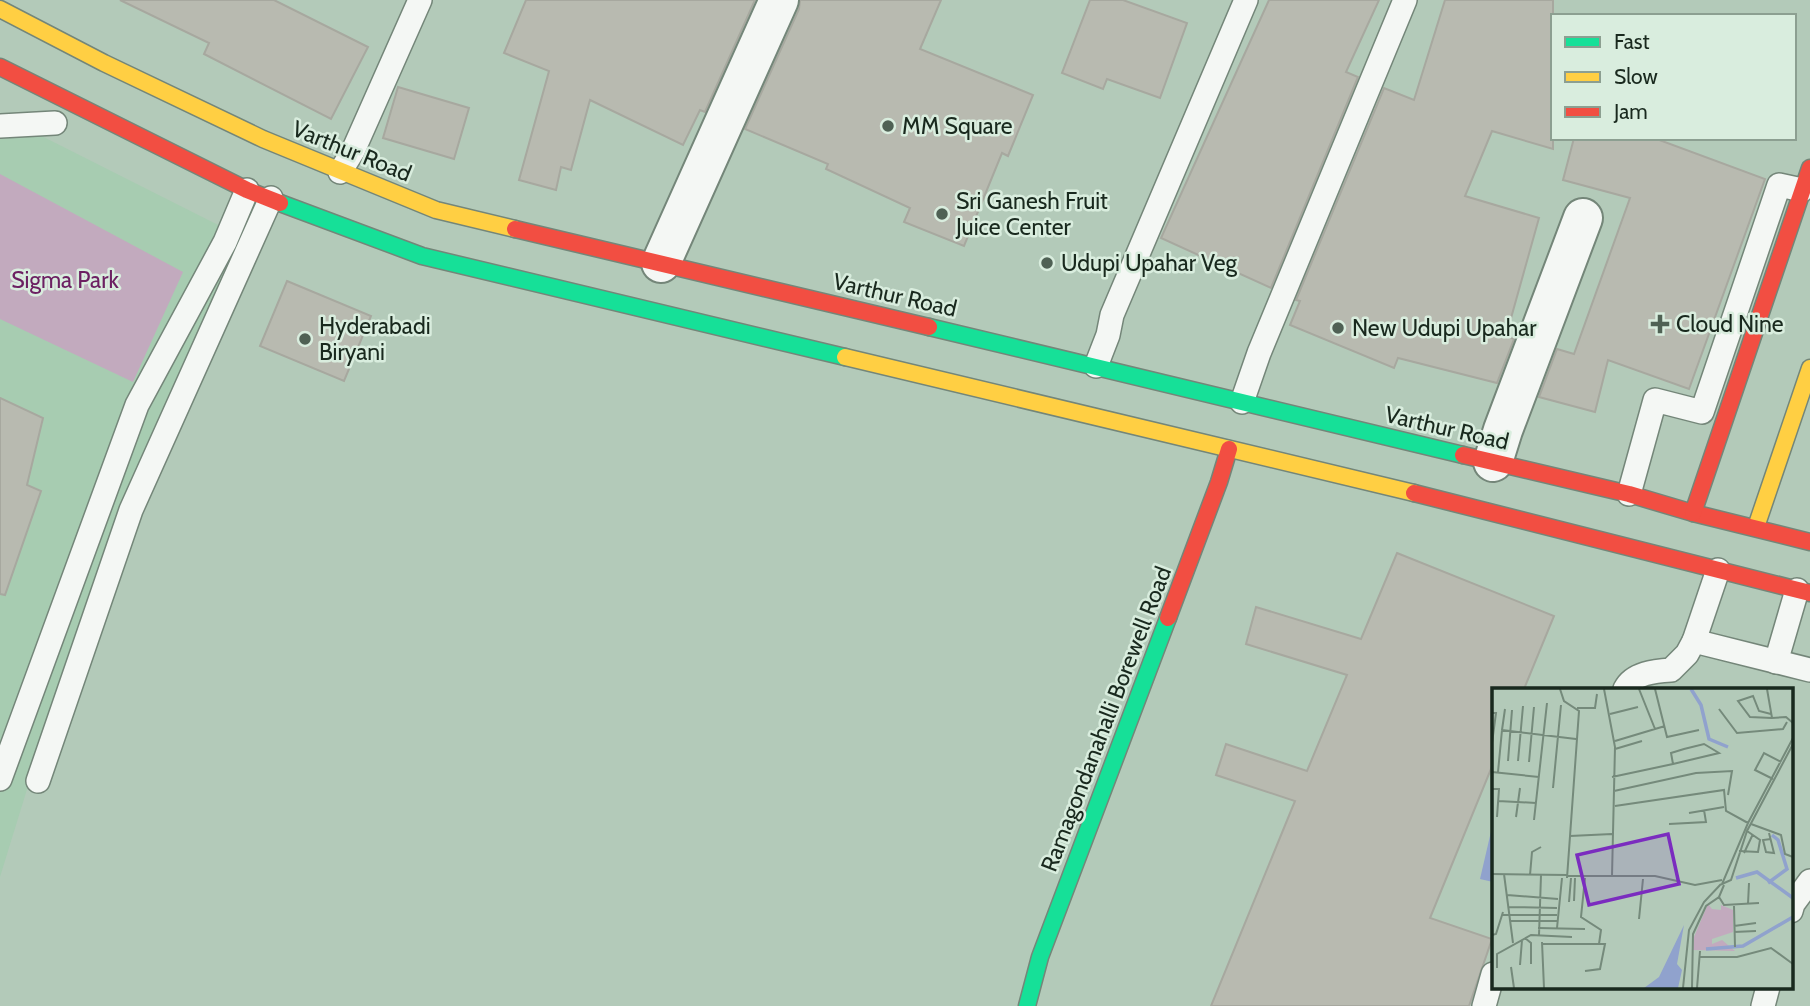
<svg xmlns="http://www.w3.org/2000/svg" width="1810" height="1006" font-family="Cabin,sans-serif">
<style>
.built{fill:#a7ccb1}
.green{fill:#c2aabe}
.water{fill:#90a2cd}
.building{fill:#b8bab0;stroke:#a7a89f;stroke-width:2}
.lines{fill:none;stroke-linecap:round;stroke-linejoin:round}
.lane-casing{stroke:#748679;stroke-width:26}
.street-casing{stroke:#748679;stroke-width:42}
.fast-casing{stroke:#748679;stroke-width:19}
.slow-casing{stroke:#748679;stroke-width:19}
.jam-casing{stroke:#748679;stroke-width:19}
.lane{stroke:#f4f7f4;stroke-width:23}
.street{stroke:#f4f7f4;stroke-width:38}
.fast{stroke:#16e098;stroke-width:16}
.slow{stroke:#ffcf43;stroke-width:16}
.jam{stroke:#f24e42;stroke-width:16}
.poi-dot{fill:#4f6154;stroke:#d9edde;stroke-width:2.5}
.labels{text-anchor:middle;stroke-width:5;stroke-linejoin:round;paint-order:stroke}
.poi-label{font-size:23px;fill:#19291e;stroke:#d9edde;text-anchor:start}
.street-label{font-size:23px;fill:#19291e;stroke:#d9edde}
.park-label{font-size:23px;fill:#6c2062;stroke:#d9edde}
.inset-river{fill:none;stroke:#90a2cd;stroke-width:3.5}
.inset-road{fill:none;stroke:#758a7b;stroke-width:2}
.view{fill:#7b2cbf;fill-opacity:0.15;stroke:#7b2cbf;stroke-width:3.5}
.inset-edge{fill:none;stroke:#19291e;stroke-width:3.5}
</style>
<rect width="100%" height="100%" fill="#b3cab9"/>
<path class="built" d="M 0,115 L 244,238 L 53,705 L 0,877 Z"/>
<path class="green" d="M 0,174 L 183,272 L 133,382 L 0,319 Z"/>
<path class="water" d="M 1493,823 L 1493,882 L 1480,879 Z"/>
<g class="building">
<path d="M 120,0 L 274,0 L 368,47 L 331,119 L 204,54 L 209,43 Z"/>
<path d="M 526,0 L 755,0 L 705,112 L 700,110 L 683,145 L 590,100 L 571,170 L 561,167 L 556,190 L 519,180 L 549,71 L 504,53 Z"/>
<path d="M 800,0 L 941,0 L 920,49 L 1033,95 L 1008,156 L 1002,153 L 964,246 L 904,222 L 910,208 L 826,169 L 828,164 L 745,129 L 799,9 Z"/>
<path d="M 1090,0 L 1123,0 L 1187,23 L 1160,98 L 1107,79 L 1103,89 L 1062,73 Z"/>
<path d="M 1269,0 L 1379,0 L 1346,72 L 1358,77 L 1271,288 L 1161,238 Z"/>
<path d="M 1445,0 L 1553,0 L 1553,149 L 1492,131 L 1465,196 L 1539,218 L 1506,336 L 1514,339 L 1497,383 L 1398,358 L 1394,368 L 1290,325 L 1300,301 L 1296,300 L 1384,88 L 1414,100 Z"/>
<path d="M 398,87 L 469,108 L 454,159 L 383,138 Z"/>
<path d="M 1574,138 L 1654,138 L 1765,179 L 1689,389 L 1608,360 L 1595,412 L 1539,397 L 1557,349 L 1574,354 L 1630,198 L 1563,180 Z"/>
<path d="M 287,281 L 371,316 L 344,381 L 260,346 Z"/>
<path d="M 0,398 L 43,418 L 27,485 L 41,491 L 5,595 L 0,594 Z"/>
<path d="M 1397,553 L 1554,616 L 1524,689 L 1493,689 L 1493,764 L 1430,918 L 1492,939 L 1469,1006 L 1211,1006 L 1295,801 L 1216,775 L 1226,744 L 1307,771 L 1347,675 L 1246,644 L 1256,607 L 1361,639 Z"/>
</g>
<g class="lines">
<g class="lane-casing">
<g id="lane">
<path d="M 0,126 L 55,123"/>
<path d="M 340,172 L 353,151 L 420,0"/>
<path d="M 1096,366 L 1108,335 L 1112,315 L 1246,0"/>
<path d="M 1242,402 L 1259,353 L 1405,0"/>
<path d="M 1629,494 L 1655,400 L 1702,412 L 1779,185 L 1802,190"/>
<path d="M 1694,641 L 1718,570"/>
<path d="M 1776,662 L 1797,590"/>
<path d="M 1625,689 C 1633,673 1655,671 1671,670 L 1687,654 L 1694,641 L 1810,670"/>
<path d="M 0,779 L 137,405 L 225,242 L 247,190"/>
<path d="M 38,781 L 131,510 L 271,198"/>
<path d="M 1791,911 L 1793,904 L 1810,881"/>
<path d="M 1484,1006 L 1493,974"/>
<path d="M 1763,1006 L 1768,987"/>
</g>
</g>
<g class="street-casing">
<g id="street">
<path d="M 661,263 L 779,0"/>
<path d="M 1493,462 L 1503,430 L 1583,218"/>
</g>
</g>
<g class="fast-casing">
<g id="fast">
<path d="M 280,203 L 422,256 L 845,357"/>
<path d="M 929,327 L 1463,455"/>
<path d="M 1027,1006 L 1040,957 L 1168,618"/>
</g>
</g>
<g class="slow-casing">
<g id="slow">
<path d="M 0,9 L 104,63 L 263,139 L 436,210 L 515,229"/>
<path d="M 845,357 L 1414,493"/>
<path d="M 1756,527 L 1810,368"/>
</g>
</g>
<g class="jam-casing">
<g id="jam">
<path d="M 0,67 L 247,190 L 280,203"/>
<path d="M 515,229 L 929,327"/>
<path d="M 1463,455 L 1629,494 L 1693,513 L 1810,542"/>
<path d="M 1414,493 L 1810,593"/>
<path d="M 1693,513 L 1810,168"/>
<path d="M 1168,618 L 1219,482 L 1229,449"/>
</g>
</g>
<use href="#lane" class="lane"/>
<use href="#street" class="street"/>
<use href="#fast" class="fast"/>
<use href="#slow" class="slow"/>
<use href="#jam" class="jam"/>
</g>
<g class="poi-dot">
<circle cx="888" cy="126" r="7"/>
<circle cx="942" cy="214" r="7"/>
<circle cx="1047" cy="263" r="7"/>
<path d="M1656.5 313.5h7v7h7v7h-7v7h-7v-7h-7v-7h7z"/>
<circle cx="1338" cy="328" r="7"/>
<circle cx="305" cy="339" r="7"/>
</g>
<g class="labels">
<g class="poi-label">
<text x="902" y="134">MM Square</text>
<text x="956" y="209">Sri Ganesh Fruit<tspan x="956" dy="26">Juice Center</tspan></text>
<text x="1061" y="271">Udupi Upahar Veg</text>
<text x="1676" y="332">Cloud Nine</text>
<text x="319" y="334">Hyderabadi<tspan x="319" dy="26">Biryani</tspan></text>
<text x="1352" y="336">New Udupi Upahar</text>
</g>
<g class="street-label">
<text transform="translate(352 151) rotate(22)" y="8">Varthur Road</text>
<text transform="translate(895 295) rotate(13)" y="8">Varthur Road</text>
<text transform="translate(1447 428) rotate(13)" y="8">Varthur Road</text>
<text transform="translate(1106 719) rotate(-69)" y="8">Ramagondanahalli Borewell Road</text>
</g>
<g class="park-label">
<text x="65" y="288">Sigma Park</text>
</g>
</g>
<g transform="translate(1492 688)">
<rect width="301" height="301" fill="#b3cab9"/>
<path d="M 216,216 L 220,221 L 229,222 L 229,217 L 241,222 L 241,244 L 220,251 L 220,256 L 230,252 L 243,263 L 201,262 L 202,249 Z" fill="#c2aabe"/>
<path d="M 192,237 L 185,276 L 190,282 L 186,300 L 152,300 L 167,289 Z" fill="#90a2cd"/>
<path class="inset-river" d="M 199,1 L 209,17 L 217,51 L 236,59M 244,190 L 265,184 L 301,210M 276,195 L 295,181 L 286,152 L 280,147M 214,261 L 251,258 L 301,229"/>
<path class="inset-road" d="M 68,1 L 72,13 L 87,23 L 75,190M 112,1 L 123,59 L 120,188M 147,1 L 163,41M 163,1 L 175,49 L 207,42M 275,1 L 280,30 L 294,29 L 301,35M 85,20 L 103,20 L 105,6M 13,21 L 10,42 L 84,51M 227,21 L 245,45 L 291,41 L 295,34M 0,25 L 4,25 L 0,55M 118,26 L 146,19M 279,26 L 267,23 L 261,8 L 246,13 L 258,29 L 280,30M 301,50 L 256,135 L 230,196 L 239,192 L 255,143 L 301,56M 123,53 L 173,38M 123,61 L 150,53M 16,73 L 20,22M 26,73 L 31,18M 37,74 L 42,19M 0,84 L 47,89M 6,84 L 10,42M 120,89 L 181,76 L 227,65 L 212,56 L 192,61 L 179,65 L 181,76M 281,91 L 263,82 L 272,65 L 289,74M 61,100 L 69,17M 0,101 L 7,101 L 5,129M 122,103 L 204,85 L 240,83 L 236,107M 6,113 L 44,115M 123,118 L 232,102 L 234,123 L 256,135M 197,125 L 232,119M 24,129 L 28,100M 42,132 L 55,15M 177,136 L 214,134 L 212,122M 259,136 L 289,147 L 293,166 L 301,169M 277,145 L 282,165 L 274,164 L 271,152 L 279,151M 78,148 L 120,146M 247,163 L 266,164 L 268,152 L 255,143M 252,165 L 261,146M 0,186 L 163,188 L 203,197 L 230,192M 12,186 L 21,255M 38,187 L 40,164 L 49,159M 93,190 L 89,229 L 109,242 L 107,256M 15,207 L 66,211M 227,209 L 232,217 L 267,215M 82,213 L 83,190M 77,214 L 79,190M 256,216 L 257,195M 242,218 L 243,259M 16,219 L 65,220M 11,227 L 65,227M 147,231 L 151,191M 18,233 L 65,233M 242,238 L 264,235M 46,240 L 93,241M 65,240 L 70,190M 242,244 L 264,243M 0,247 L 4,246 L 11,224M 47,247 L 49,187M 33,250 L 39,255 L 39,276M 50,254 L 52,300M 50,256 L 113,256 L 108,281 L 93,283M 207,269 L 245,269 L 279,260 L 301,276M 28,277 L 30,252M 19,279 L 22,300M 5,280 L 5,266 L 39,247 L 80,249M 191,300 L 197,242 L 212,214 L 229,196M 200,300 L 201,246 L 214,218 L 227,209 L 232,197M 205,300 L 208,263"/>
<path class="view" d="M 176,146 L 187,196 L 97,217 L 85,167 Z"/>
<rect width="301" height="301" class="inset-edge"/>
</g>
<rect x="1551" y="14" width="245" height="126" fill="#d9edde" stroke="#8c9f91" stroke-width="2"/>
<rect x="1565" y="37" width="35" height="10" fill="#16e098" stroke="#8c9f91" stroke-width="2"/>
<text x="1614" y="49" font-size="21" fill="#19291e">Fast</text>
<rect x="1565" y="72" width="35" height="10" fill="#ffcf43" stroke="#8c9f91" stroke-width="2"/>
<text x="1614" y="84" font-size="21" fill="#19291e">Slow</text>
<rect x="1565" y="107" width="35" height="10" fill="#f24e42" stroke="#8c9f91" stroke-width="2"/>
<text x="1614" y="119" font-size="21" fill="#19291e">Jam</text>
</svg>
